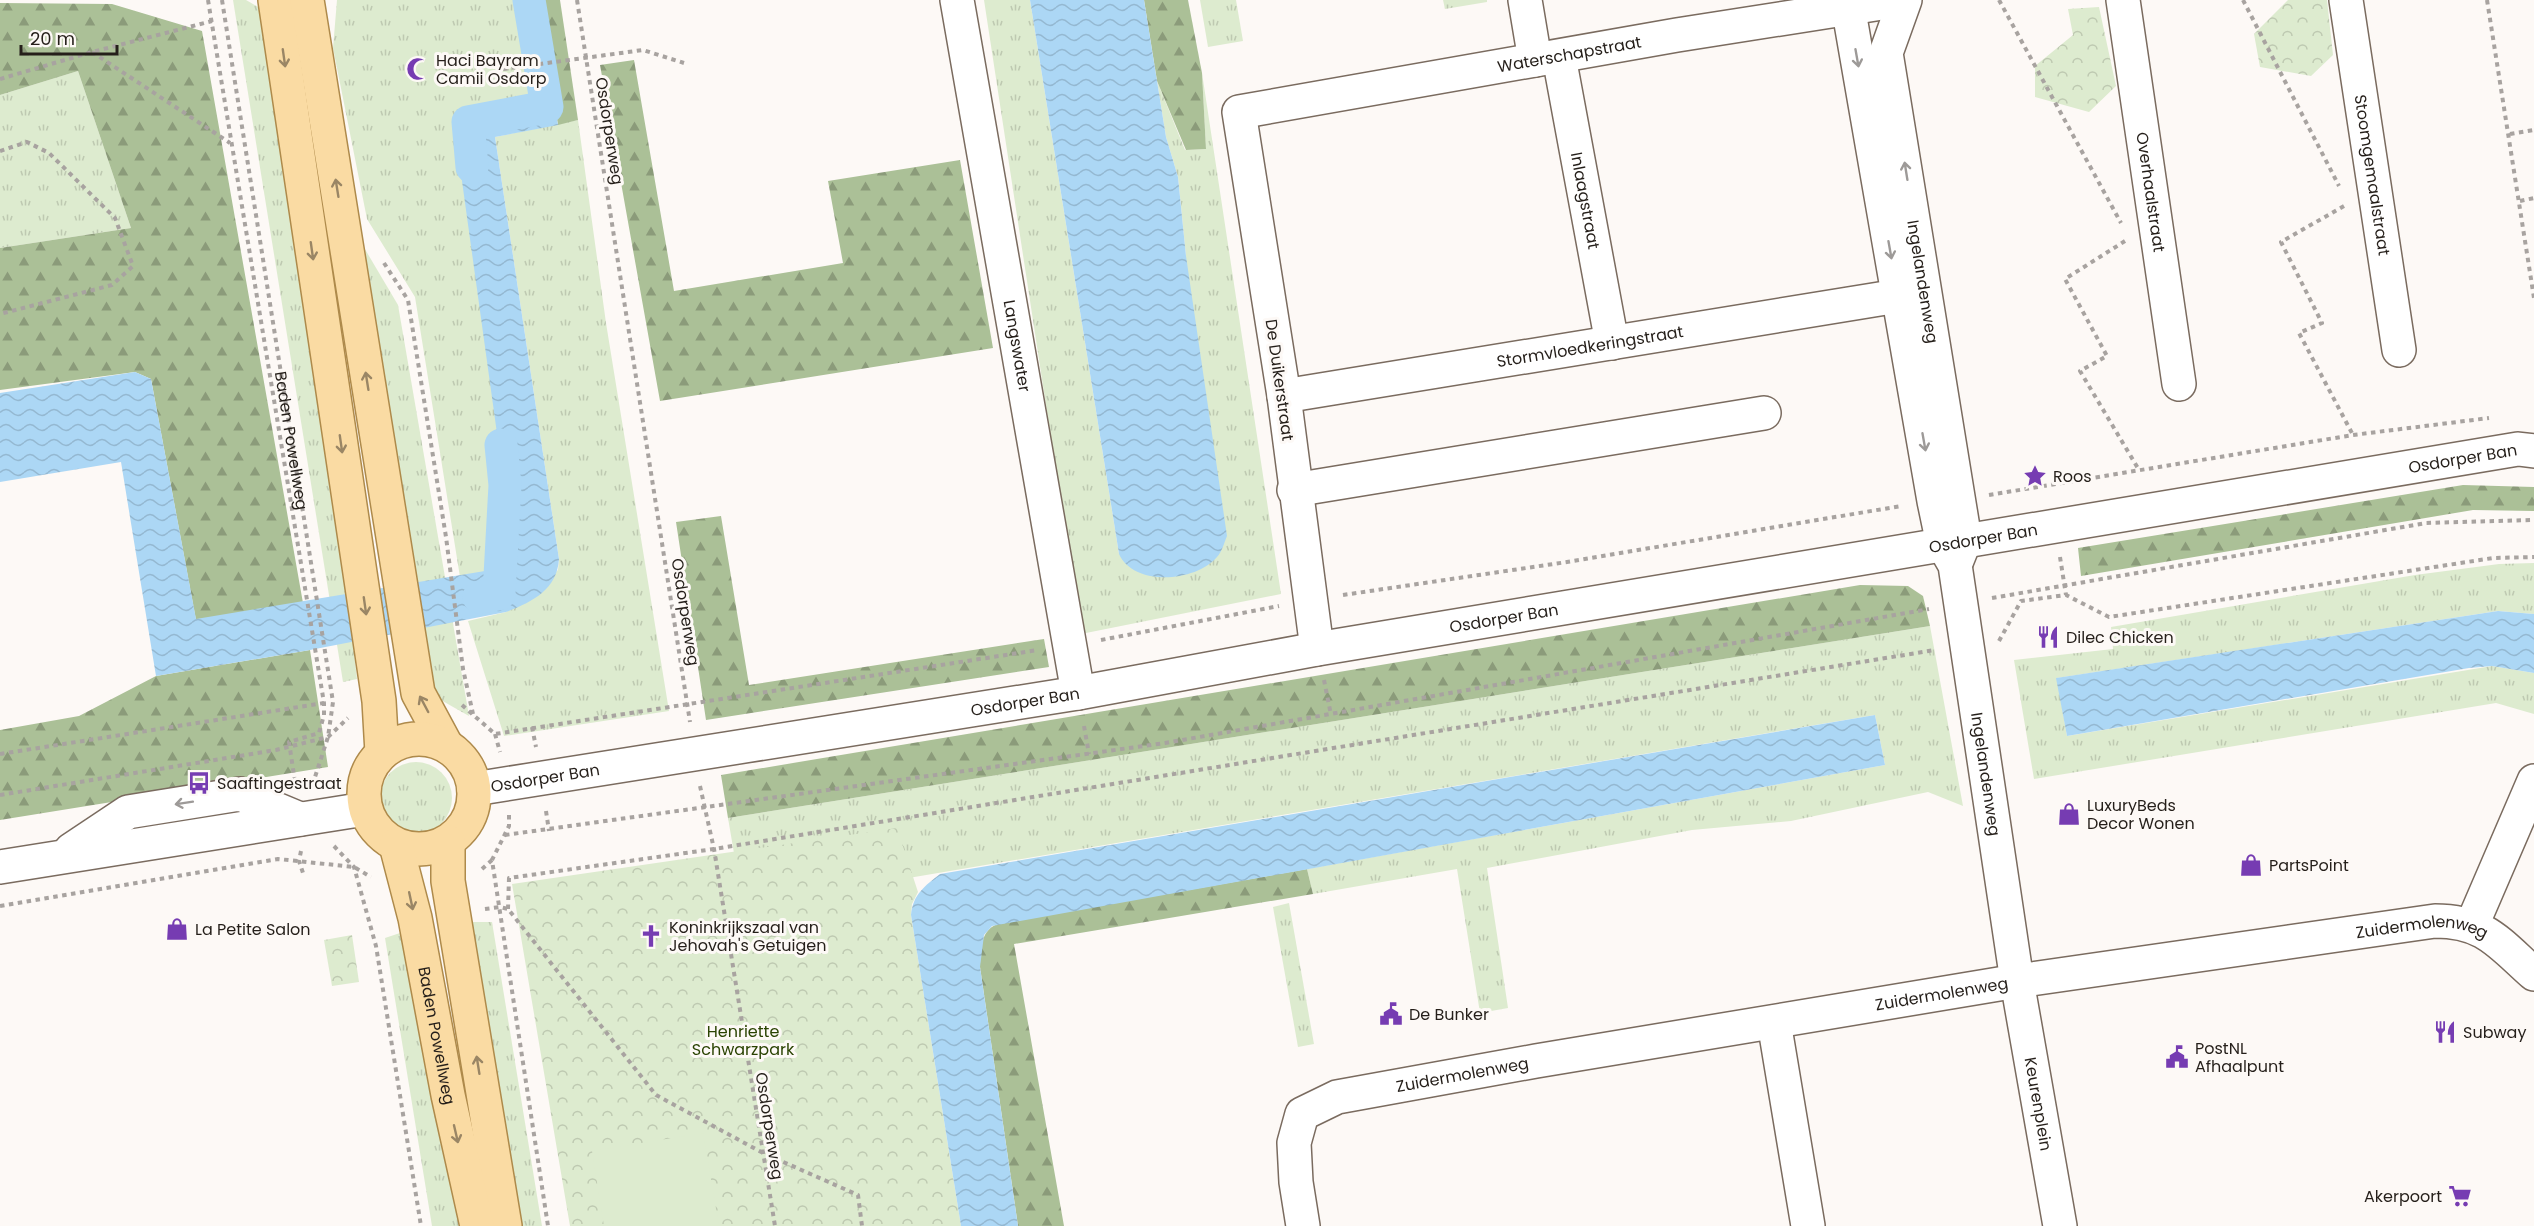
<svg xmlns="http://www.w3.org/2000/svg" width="2534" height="1226" font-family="Poppins,sans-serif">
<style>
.grass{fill:url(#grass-tufts)}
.forest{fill:url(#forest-firs)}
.park{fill:url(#park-crowns)}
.garden{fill:#ddebcf}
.water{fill:url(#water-waves)}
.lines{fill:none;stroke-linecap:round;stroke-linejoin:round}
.canal{stroke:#acd7f5;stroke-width:33}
.minor-casing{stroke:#7a6b5f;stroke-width:36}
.major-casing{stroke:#ae8a4b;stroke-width:36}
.path{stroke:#a8a3a0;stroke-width:4;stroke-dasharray:4.5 4.5;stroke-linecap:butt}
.minor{stroke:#fff;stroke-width:33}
.major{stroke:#fadba3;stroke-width:33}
.oneway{stroke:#9a8665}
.oneway2{stroke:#9d9a98}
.labels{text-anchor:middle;stroke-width:6;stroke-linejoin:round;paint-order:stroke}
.street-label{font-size:16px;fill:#251f1a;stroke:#fdf9f6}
.poi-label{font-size:16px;fill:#251f1a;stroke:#fdf9f6;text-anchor:start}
.park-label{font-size:16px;fill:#2a4302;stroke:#fdf9f6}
</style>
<defs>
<pattern id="grass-tufts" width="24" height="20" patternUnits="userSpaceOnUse" patternTransform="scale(1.5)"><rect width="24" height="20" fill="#ddebcf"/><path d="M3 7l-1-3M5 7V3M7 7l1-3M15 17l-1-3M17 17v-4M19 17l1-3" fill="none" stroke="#bec9b1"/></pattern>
<pattern id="forest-firs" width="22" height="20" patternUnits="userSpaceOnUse" patternTransform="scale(1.5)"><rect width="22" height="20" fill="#abc097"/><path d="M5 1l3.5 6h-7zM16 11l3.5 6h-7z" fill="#8b9b7a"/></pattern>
<pattern id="park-crowns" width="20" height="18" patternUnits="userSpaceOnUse" patternTransform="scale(1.5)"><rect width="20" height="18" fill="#ddebcf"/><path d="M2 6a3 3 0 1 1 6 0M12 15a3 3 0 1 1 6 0" fill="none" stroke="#bec9b1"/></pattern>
<pattern id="water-waves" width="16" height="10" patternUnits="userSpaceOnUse" patternTransform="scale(1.5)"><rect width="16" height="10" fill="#acd7f5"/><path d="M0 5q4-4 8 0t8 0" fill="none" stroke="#94b8d1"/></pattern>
</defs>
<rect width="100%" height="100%" fill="#fdf9f6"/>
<g class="grass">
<path d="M 233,0 L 246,0 L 269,13 L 344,565 L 357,679 L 343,682 Z"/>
<path d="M 337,0 L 524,0 L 541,109 L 469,123 L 513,549 C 507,574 482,573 460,577 L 415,297 L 367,219 L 333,48 Z"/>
<path d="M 984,0 L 1030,0 L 1119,554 L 1186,256 L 1178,177 L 1166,137 L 1157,81 L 1185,150 L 1206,149 L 1202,73 L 1281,594 L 1081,634 Z"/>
<path d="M 1200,0 L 1236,0 L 1243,41 L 1208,47 Z"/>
<path d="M 1443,0 L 1487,0 L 1487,2 L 1445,9 Z"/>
<path d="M 78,71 L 131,228 L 0,248 L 0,95 Z"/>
<path d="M 578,120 L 606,323 L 669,711 L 504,736 L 468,621 L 506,612 L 558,570 L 559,559 L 495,137 Z"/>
<path d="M 356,234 L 398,305 L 469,716 L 432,695 Z"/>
<path d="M 2534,563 L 2534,614 L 2498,611 L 2057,678 L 2067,736 L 2492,666 L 2534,673 L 2534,714 L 2496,703 L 2034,779 L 2014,660 L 2113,649 L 2111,627 L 2415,575 L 2499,564 Z"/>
<path d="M 1930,626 L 1963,806 L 1928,792 L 1791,821 L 1692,830 L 1487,868 L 1508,1008 L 1480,1013 L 1457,869 L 1313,894 L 1307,869 L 1885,765 L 1875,715 L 743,906 L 728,818 Z"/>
<circle cx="416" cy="798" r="36"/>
<path d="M 1289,903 L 1314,1044 L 1298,1047 L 1273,907 Z"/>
<path d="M 469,922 L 492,922 L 542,1226 L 517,1226 Z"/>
<path d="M 400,933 L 409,945 L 469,1226 L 432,1226 L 385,938 Z"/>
</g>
<g class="forest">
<path d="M 537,0 L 560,0 L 578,120 L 558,125 Z"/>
<path d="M 1144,0 L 1188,0 L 1202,73 L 1206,149 L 1186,150 L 1157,81 Z"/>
<path d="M 0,3 L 112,4 L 202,31 L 303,603 L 196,620 L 151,379 L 135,372 L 0,390 L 0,248 L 131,228 L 78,71 L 0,95 Z"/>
<path d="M 634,60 L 674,291 L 843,263 L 828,181 L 960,160 L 993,348 L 660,401 L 600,65 Z"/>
<path d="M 2463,485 L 2534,487 L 2534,511 L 2473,510 L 2081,576 L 2078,548 Z"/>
<path d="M 721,516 L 749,685 L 1044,639 L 1049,667 L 706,720 L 676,522 Z"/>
<path d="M 1860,585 L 1908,586 L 1923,596 L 1930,626 L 728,818 L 721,775 Z"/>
<path d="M 310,650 L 328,767 L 0,820 L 0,730 L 79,716 L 156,676 Z"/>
<path d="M 1307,869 L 1313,894 L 1014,944 L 1064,1226 L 1018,1226 L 980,967 C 981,949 980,929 1000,923 Z"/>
</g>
<g class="park">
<path d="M 2288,0 L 2327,0 L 2333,55 L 2311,76 L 2260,67 L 2254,34 Z"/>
<path d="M 2099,7 L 2116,86 L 2089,112 L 2035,97 L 2035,66 L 2073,35 L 2068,9 Z"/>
<path d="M 897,828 L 918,892 L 912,904 L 911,915 L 961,1226 L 570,1226 L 512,884 Z"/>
<path d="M 352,935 L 359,982 L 332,986 L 324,940 Z"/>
</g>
<path class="garden" d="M 703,1133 L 719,1226 L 604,1226 L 592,1151 Z"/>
<g class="water">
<path d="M 524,0 L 537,0 L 558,125 L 495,137 L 559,559 C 557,590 532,602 506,612 L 310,650 L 156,676 L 121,462 L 0,482 L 0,393 L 135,372 L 151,379 L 196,619 L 503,568 L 511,560 L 513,549 L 457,145 L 468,123 L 541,108 Z"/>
<path d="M 1030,0 L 1144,0 L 1166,137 L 1178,177 L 1186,256 L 1227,536 C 1224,543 1222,552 1217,557 C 1196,582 1134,587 1119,554 Z"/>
<path d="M 2498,611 L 2534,614 L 2534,673 L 2492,666 L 2469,668 L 2067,736 L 2056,678 Z"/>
<path d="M 1875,715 L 1885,765 L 992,926 L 984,935 L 980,967 L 1018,1226 L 961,1226 L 911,915 C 913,894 925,886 940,874 Z"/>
</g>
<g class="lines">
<g class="canal">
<path d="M 472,167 L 468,122 L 547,107 L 529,0"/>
<path d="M 479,597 L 499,594 L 505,485 L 501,445"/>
</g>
<g class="minor-casing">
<g id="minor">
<path id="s2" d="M 957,0 L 1078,693"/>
<path d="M 1525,0 L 1535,60"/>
<path id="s3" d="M 1847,0 L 1934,501 L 1943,544 L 1955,565 L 2017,981 L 2060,1226"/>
<path id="s4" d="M 1905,0 L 1886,53 L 1965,540 L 1957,560"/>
<path id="s5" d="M 2123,0 L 2179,384"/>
<path id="s6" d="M 2346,0 L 2399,350"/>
<path id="s7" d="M 1559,57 L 1612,343"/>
<path id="s8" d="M 1284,396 L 1898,296"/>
<path d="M 1294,490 L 1764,413"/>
<path id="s9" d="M 1317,649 L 1284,396 L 1239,112 L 1677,35 L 1901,0"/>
<path id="s10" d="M 474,789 L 1078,693 L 1317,649 L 2518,449 L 2534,451"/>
<path d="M 71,850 L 128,812 L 240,794 L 300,819"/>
<path d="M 0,867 L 365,809"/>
<path d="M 2472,925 L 2534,781"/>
<path d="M 1774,1022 L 1808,1226"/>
<path id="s11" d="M 1303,1226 L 1296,1182 L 1294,1143 L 1302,1114 L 1337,1097 L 1536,1061 L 2017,981 L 2435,921 C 2485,921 2499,943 2534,974"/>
</g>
</g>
<g class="major-casing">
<g id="major">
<path d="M 275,0 L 379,701 L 382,753"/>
<path d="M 307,0 L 418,693 L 446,745"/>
<circle cx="419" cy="794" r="55"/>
<path d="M 448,842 L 448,881 L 505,1226"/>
<path id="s12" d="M 396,845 L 415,918 L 448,1095 L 477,1226"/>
</g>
</g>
<g class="path">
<path d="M 208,0 L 324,703 L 324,715 L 319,733 L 289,742 L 295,782"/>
<path id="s1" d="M 222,0 L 333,702 L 328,737 L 315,777 L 316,784"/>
<path d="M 577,0 L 690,722"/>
<path d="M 1999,0 L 2121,223"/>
<path d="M 2243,0 L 2339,186"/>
<path d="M 2487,0 L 2534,298"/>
<path d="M 92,52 L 230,143"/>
<path d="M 503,69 L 643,50 L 684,63"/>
<path d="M 0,79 L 92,52 L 212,21"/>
<path d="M 2510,134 L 2534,130"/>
<path d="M 0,151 L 27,142 L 49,153 L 115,218 L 133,266 L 112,285 L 0,314"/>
<path d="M 2520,201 L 2534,198"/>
<path d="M 2344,206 L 2281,242 L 2322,323 L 2299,333 L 2353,435"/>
<path d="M 2125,241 L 2065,279 L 2107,356 L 2080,371 L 2139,470"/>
<path d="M 384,263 L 408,300 L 446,537 L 463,669 L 473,714"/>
<path d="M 1989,495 L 2353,435 L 2489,418"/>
<path d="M 2060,557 L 2066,595"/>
<path d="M 1343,595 L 1567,562 L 1901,506"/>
<path d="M 1992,598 L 2426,523 L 2534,520"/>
<path d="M 1101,640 L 1279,606"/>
<path d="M 1999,641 L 2021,601 L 2066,595 L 2109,617 L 2493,558 L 2534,557"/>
<path d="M 1324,680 L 1331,715"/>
<path d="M 462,705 L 495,734 L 1038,650"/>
<path d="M 1084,726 L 1089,754"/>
<path d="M 532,727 L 536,747"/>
<path d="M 495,734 L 500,752"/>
<path d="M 0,754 L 324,703"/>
<path d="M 700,786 L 714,849 L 775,1226"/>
<path d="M 0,795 L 276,750 L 328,737 L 348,718"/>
<path d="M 546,811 L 549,831"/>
<path d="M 509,815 L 509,826 L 492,860 L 548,1226"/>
<path d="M 505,835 L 1165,743 L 1929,609"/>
<path d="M 334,846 L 354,867 L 376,946 L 421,1226"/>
<path d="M 301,851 L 299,861 L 304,876"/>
<path d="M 482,869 L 492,860"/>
<path d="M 0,906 L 278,859 L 354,867 L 371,877"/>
<path d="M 485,909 L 500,907 L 508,909 L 656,1095 L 763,1153 L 858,1195 L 862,1226"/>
<path d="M 508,909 L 509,878 L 714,849 L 1935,650"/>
</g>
<use href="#minor" class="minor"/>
<use href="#major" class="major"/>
</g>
<defs><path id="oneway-shaft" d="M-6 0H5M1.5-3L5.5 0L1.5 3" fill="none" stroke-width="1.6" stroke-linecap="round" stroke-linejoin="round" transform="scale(1.5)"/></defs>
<g class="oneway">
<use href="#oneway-shaft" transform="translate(284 58) rotate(82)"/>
<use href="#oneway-shaft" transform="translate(337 188) rotate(-99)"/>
<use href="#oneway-shaft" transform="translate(312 251) rotate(82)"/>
<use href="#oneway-shaft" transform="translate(367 381) rotate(-99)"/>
<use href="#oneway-shaft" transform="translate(341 444) rotate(82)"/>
<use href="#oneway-shaft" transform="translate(365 606) rotate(82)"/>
<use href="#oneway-shaft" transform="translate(424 704) rotate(-118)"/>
<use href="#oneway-shaft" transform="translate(411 901) rotate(78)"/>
<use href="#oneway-shaft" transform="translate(478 1065) rotate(-99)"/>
<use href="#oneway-shaft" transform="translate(456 1134) rotate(77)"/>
</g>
<g class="oneway2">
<use href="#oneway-shaft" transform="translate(1857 58) rotate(80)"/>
<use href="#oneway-shaft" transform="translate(1906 171) rotate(-99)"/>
<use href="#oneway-shaft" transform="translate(1890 250) rotate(80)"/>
<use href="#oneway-shaft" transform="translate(1924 442) rotate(80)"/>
<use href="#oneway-shaft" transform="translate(184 803) rotate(171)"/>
</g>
<defs>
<g id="mosque-bare" transform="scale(1.8)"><path d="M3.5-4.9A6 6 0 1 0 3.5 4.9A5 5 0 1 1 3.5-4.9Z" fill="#763cb2" stroke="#fdf9f6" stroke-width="2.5" paint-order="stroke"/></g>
<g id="sight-bare" transform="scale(1.8)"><path d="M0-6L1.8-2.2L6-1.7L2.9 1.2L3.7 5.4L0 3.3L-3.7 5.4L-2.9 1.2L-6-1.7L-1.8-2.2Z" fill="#763cb2" stroke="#fdf9f6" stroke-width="2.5" paint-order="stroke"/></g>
<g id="restaurant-bare" transform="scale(1.8)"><path d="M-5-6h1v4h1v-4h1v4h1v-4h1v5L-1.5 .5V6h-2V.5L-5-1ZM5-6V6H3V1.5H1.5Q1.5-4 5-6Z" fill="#763cb2" stroke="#fdf9f6" stroke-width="2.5" paint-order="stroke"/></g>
<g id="bus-bare" transform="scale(1.8)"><path d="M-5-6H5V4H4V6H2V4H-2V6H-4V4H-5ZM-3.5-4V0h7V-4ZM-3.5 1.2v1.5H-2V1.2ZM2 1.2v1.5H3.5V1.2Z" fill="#763cb2" stroke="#fdf9f6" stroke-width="2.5" paint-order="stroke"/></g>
<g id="shop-bare" transform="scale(1.8)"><path d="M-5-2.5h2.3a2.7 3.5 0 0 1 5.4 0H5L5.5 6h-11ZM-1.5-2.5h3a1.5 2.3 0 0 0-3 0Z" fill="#763cb2" stroke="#fdf9f6" stroke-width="2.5" paint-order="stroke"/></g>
<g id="church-bare" transform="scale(1.8)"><path d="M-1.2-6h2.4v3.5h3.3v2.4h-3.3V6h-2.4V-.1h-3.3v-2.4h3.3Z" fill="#763cb2" stroke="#fdf9f6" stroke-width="2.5" paint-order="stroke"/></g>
<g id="civic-bare" transform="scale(1.8)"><path d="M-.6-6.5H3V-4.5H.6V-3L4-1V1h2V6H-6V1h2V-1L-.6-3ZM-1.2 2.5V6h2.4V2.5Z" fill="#763cb2" stroke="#fdf9f6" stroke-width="2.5" paint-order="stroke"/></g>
<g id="supermarket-bare" transform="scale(1.8)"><path d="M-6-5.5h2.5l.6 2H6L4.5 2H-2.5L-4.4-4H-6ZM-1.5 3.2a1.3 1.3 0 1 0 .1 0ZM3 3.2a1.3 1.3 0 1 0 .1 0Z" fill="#763cb2" stroke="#fdf9f6" stroke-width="2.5" paint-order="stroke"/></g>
</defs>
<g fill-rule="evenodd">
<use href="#mosque-bare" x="418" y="69"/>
<use href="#sight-bare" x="2035" y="476"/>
<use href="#restaurant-bare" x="2048" y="637"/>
<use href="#bus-bare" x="199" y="783"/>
<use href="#shop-bare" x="2069" y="814"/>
<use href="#shop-bare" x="2251" y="865"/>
<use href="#shop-bare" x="177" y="929"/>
<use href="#church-bare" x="651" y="936"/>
<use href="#civic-bare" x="1391" y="1014"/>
<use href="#restaurant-bare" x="2445" y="1032"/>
<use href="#civic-bare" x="2177" y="1057"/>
<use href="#supermarket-bare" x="2460" y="1196"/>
</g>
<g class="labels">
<g class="street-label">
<text dy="6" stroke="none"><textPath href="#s9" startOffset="878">Waterschapstraat</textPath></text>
<text transform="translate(610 131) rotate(81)" y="6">Osdorperweg</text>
<text dy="6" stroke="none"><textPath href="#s6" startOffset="177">Stoomgemaalstraat</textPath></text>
<text dy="6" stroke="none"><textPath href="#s5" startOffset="194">Overhaalstraat</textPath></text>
<text dy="6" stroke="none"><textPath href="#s7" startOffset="146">Inlaagstraat</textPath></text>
<text dy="6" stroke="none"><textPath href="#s4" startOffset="288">Ingelandenweg</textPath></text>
<text dy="6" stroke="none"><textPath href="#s2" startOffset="351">Langswater</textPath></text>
<text dy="6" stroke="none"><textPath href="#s8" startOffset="310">Stormvloedkeringstraat</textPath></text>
<text transform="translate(1280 380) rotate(82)" y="6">De Duikerstraat</text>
<text dy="6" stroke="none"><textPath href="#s1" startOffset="446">Baden Powellweg</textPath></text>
<text dy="6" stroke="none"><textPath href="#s10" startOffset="2016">Osdorper Ban</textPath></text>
<text dy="6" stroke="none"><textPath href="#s10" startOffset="1530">Osdorper Ban</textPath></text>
<text transform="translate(686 612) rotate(81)" y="6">Osdorperweg</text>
<text dy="6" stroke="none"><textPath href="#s10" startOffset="1044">Osdorper Ban</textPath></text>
<text dy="6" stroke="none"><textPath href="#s10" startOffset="558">Osdorper Ban</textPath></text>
<text dy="6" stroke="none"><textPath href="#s3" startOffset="788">Ingelandenweg</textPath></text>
<text dy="6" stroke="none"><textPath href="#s10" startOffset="72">Osdorper Ban</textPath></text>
<text dy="6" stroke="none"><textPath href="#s11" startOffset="1252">Zuidermolenweg</textPath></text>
<text dy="6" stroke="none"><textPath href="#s11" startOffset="766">Zuidermolenweg</textPath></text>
<text dy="6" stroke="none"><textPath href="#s12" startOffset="195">Baden Powellweg</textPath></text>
<text dy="6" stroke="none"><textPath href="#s11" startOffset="280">Zuidermolenweg</textPath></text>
<text dy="6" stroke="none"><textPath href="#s3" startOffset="1122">Keurenplein</textPath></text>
<text transform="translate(770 1126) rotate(81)" y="6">Osdorperweg</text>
</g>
<g class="poi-label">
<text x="436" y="66">Haci Bayram<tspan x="436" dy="18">Camii Osdorp</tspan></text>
<text x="2053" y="482">Roos</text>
<text x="2066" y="643">Dilec Chicken</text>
<text x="217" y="789">Saaftingestraat</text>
<text x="2087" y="811">LuxuryBeds<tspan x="2087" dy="18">Decor Wonen</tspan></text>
<text x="2269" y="871">PartsPoint</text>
<text x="669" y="933">Koninkrijkszaal van<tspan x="669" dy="18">Jehovah's Getuigen</tspan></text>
<text x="195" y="935">La Petite Salon</text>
<text x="1409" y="1020">De Bunker</text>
<text x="2463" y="1038">Subway</text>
<text x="2195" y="1054">PostNL<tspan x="2195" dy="18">Afhaalpunt</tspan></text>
<text x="2442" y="1202" text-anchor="end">Akerpoort</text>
</g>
<g class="park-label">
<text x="743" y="1037">Henriette<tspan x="743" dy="18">Schwarzpark</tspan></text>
</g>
</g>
<path d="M21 45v9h96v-9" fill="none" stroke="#251f1a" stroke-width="3"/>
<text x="30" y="45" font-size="18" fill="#251f1a" stroke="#fdf9f6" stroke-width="4.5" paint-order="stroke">20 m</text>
</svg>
